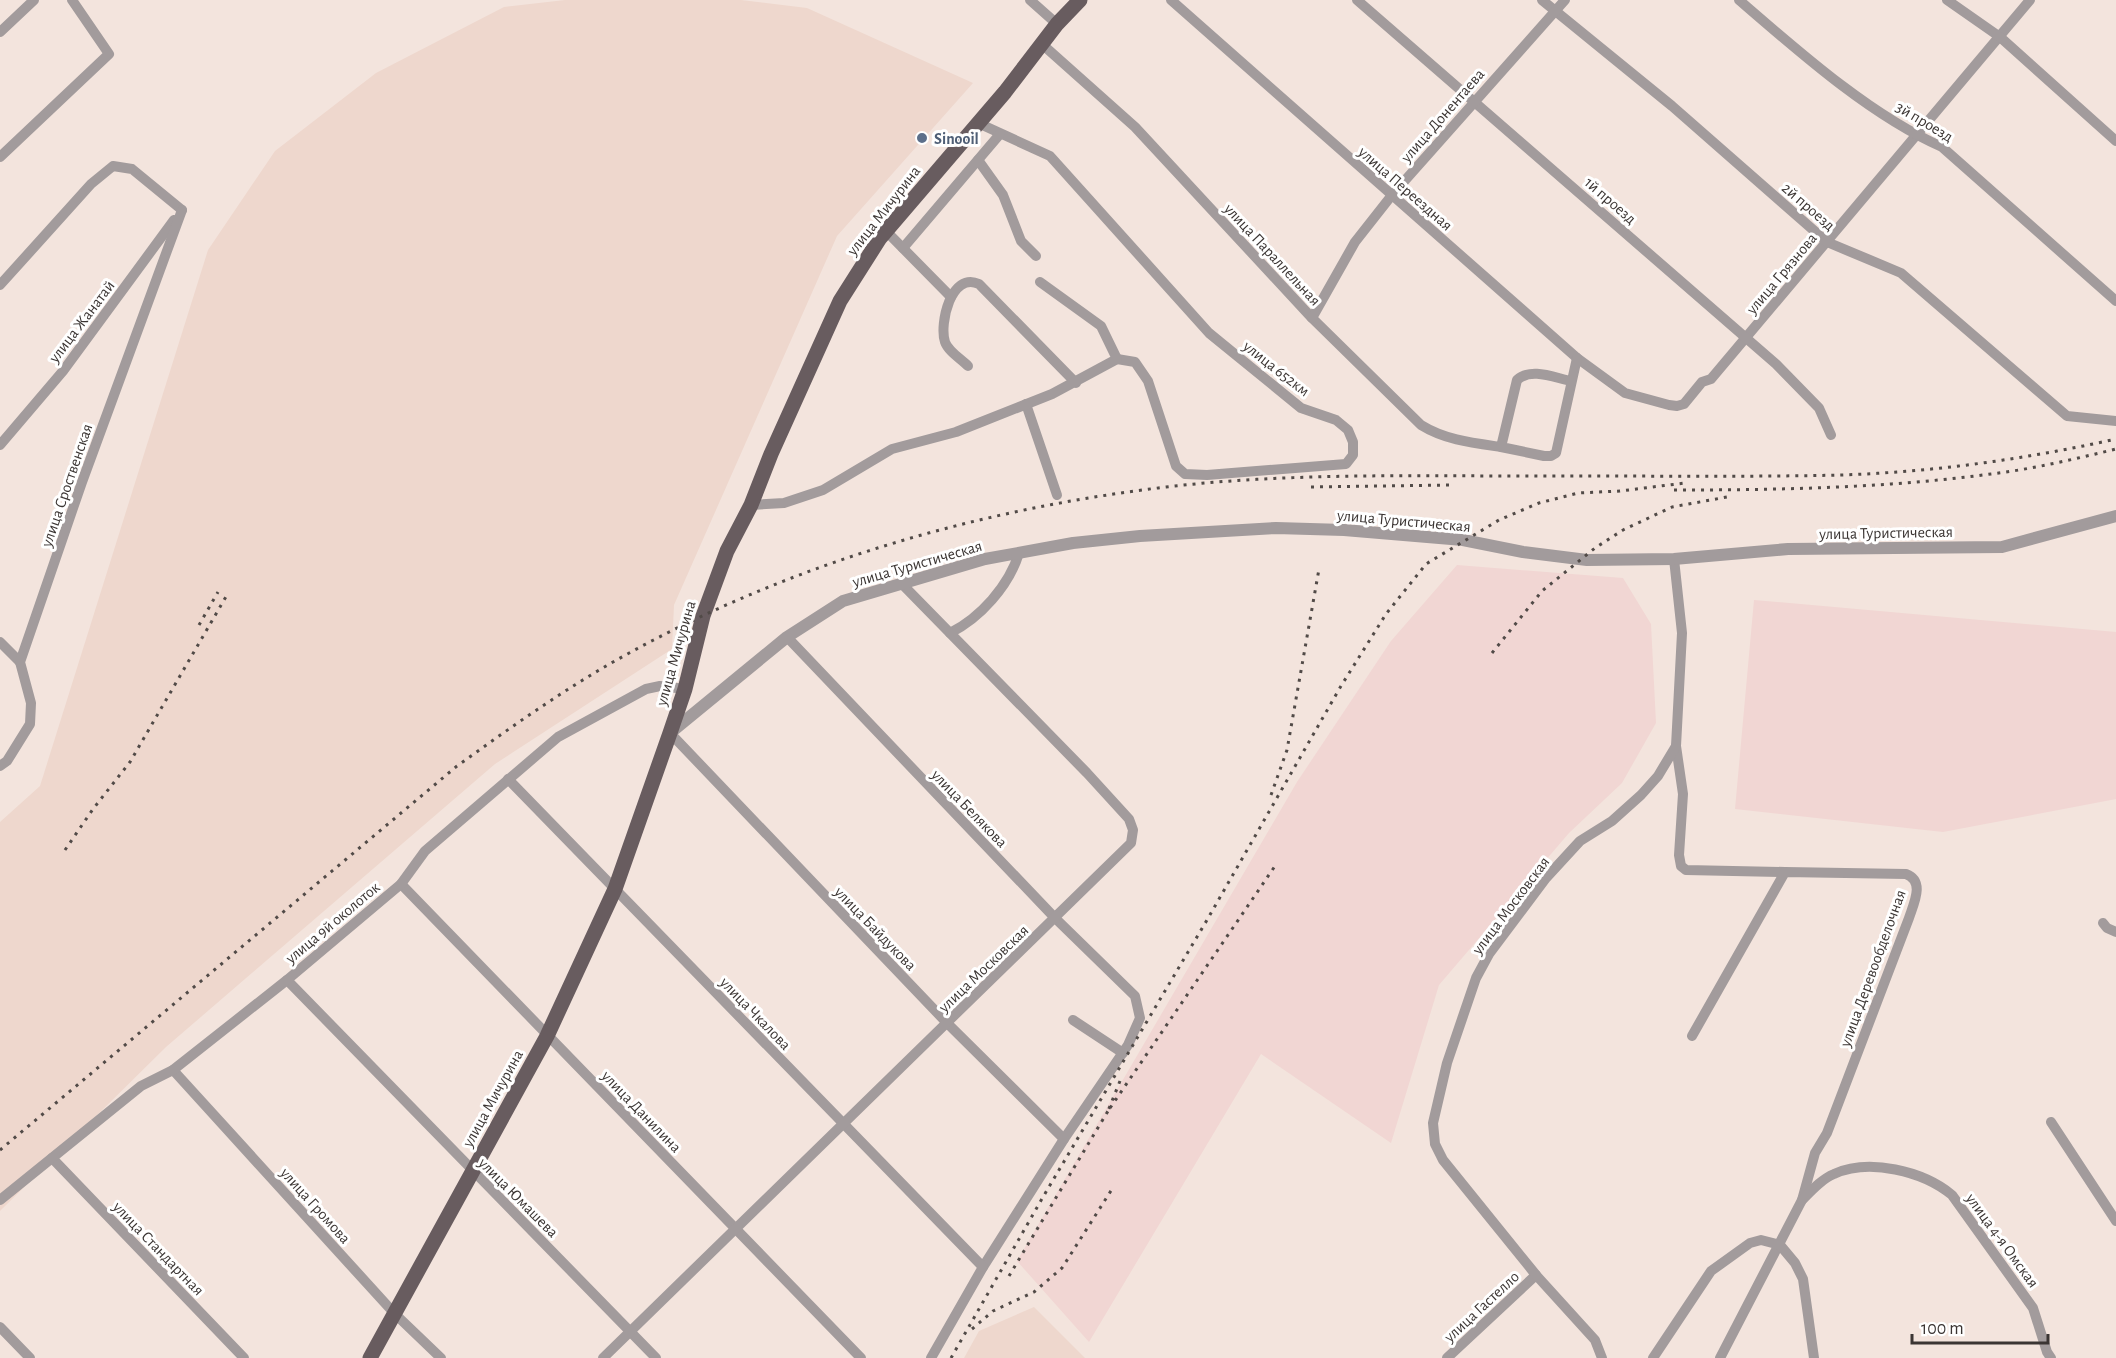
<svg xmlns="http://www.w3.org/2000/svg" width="2116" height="1358" font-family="'Alegreya Sans',sans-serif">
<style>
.built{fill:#eed7cd}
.industrial{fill:#f1d6d3}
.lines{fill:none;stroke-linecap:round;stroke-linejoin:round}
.minor{stroke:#a29b9c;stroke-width:10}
.tertiary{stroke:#a29b9c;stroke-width:12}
.primary{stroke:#685c5f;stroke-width:15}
.rail{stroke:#514a47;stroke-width:3;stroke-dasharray:3 6;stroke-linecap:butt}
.service-dot{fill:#5c6f8a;stroke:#fff;stroke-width:2}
.labels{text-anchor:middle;stroke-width:6;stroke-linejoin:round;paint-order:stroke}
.street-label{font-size:16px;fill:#3b3533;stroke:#fff}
.service-label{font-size:16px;font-weight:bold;fill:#4e5e75;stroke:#fff;text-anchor:start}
</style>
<rect width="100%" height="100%" fill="#f3e4dd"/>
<g class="built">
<path d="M 565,0 L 741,0 L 807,8 L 973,83 L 837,236 L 674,605 L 672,649 L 495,764 L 166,1047 L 0,1211 L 0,822 L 40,786 L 208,250 L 275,151 L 376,73 L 504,7 Z"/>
<path d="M 1034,1307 L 1085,1358 L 964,1358 L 979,1331 Z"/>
</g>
<g class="industrial">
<path d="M 1457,565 L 1623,578 L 1651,624 L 1656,723 L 1622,783 L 1569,833 L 1439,985 L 1391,1143 L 1261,1054 L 1089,1342 L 1017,1261 L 1297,782 L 1391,641 Z"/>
<path d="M 1754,600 L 2116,632 L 2116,799 L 1943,832 L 1735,809 Z"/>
</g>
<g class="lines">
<g class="minor">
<path d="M 1030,0 L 1057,24"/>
<path d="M 1171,0 L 1577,358 L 1625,393 L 1669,405 L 1677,406 L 1684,404 L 1702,382 L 1711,379 L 2030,0"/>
<path d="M 1357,0 L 1776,364 L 1819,408 L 1831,435"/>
<path d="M 1542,0 L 1672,106 L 1827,242 L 1901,273 L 2067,416 L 2116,421"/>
<path d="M 1739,0 C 1798,51 1871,116 1942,147 L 2116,301"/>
<path d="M 1947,0 L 2000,37 L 2116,141"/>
<path d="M 0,32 L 34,0"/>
<path d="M 1043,45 L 1135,127 L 1312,318 L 1421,425 C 1445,440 1473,443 1501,447"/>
<path d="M 978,123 L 1050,156 L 1209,333 L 1301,408 L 1336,420 L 1348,430 L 1353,442 L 1353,455 L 1346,464 L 1207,475 L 1185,474 L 1176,466 L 1148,381 L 1135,362 L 1117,359"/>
<path d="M 0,157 L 109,54 L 72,0"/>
<path d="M 978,160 L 1003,195 L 1021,241 L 1036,256"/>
<path d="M 886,231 L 951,297"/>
<path d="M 903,248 L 1000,134"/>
<path d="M 0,285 L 91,184 L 113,166 L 132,169 L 182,210"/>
<path d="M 1312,318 L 1355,242 L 1392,195 L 1565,0"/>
<path d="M 968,366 C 961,359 948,351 945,342 C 939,324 951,271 979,284 L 1076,383"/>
<path d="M 1571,381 C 1555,378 1531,367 1517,380 L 1501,447 L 1544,456 L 1551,456 L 1556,453 L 1577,358"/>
<path d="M 1026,404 L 1057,495"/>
<path d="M 0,445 L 63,371 L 174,220"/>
<path d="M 751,505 L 784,503 L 823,490 L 892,449 L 956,432 L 1052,394 L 1117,359 L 1101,326 L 1040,282"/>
<path d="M 950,633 C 980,618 1009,586 1019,553"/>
<path d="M 787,637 L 1055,918 L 1135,996 L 1140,1018 L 1128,1045 L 1064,1139 L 983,1267 L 931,1358"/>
<path d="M 0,642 L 20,662"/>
<path d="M 670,733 L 947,1023 L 1064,1139"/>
<path d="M 1676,746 L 1683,794 L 1679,855 L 1681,866 L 1686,870 L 1785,872"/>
<path d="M 0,766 L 7,761 L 30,724 L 31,703 L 20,662 L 82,482 L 182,210"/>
<path d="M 508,779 L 983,1267"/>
<path d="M 401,884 L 861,1358"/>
<path d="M 2103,923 L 2107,928 L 2116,932"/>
<path d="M 287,980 L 656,1358"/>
<path d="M 1073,1020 L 1123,1053"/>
<path d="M 1692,1036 L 1785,872 L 1906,874 C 1925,881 1914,903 1909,918 L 1827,1133 L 1815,1153 L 1802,1200 L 1720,1358"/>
<path d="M 173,1070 L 394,1313 L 441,1358"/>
<path d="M 2051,1122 L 2116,1221"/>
<path d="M 52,1158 L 244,1358"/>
<path d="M 0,1200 L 141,1086 L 173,1070 L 287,980 L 401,884 L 425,851 L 558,737 L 646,689 L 660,686 L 685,689"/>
<path d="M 1802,1200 C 1812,1190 1822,1179 1834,1174 C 1869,1158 1923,1171 1952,1195 L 2033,1308 L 2047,1352 L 2051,1358"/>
<path d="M 0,1327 L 30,1358"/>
<path d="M 603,1358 L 1131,843 L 1133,830 L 1129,819 L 1087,773 L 902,584"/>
<path d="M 1447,1358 L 1536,1275"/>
<path d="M 1602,1358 L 1595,1340 L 1536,1275 L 1443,1160 L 1435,1144 L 1433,1123 L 1447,1063 L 1476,978 L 1489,954 L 1546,878 L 1580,841 L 1612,821 L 1641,795 L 1658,776 L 1676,746 L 1682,633 L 1674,559"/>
<path d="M 1653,1358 L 1711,1271 L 1750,1243 L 1761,1240 L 1780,1245 L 1795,1263 L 1803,1279 L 1814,1358"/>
</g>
<path class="tertiary" d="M 670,733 L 787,637 L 843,601 L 985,559 L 1073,543 L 1140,536 L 1276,528 L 1344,530 L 1463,540 L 1523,552 L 1587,560 L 1674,559 L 1788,549 L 2002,547 L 2116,516"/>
<path class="primary" d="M 370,1358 L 547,1036 L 615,889 L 670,733 L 685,689 L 703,616 L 727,551 L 751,505 L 771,454 L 840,301 L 880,238 L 1005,92 L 1057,24 L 1080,0"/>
<g class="rail">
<path d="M 1311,487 L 1452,485"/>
<path d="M 1674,490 C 1780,490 1885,488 1991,474 C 2033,469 2075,459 2116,449"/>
<path d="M 199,625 L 218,592"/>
<path d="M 1492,653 L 1542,591 L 1595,548 L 1623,530 L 1672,507 L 1727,497"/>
<path d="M 1271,795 L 1287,750 L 1319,569"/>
<path d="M 65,850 L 93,809 L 130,762 L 227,595"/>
<path d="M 1120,1081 L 1108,1111 L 1275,866"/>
<path d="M 0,1150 L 457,766 C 514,725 570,685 631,652 C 796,562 980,509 1166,487 C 1303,471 1444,477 1582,476 C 1668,476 1755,477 1841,475 C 1934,472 2026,459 2116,439"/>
<path d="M 1009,1276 L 1108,1111"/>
<path d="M 972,1329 L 993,1311 L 1034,1292 L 1062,1268 L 1114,1186"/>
<path d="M 951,1358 L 1043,1197 L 1207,920 L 1341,686 L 1386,614 L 1426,564 L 1499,520 L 1539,503 L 1578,493 L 1620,491 L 1685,483"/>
</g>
</g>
<circle class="service-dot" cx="922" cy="138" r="6"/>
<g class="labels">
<g class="street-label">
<text transform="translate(1442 115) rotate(-49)" y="6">улица Донентаева</text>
<text transform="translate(1925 121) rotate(31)" y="6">3й проезд</text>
<text transform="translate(1406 188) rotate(41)" y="6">улица Переездная</text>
<text transform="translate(1611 200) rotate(41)" y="6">1й проезд</text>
<text transform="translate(1809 206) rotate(41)" y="6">2й проезд</text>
<text transform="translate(883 210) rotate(-52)" y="6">улица Мичурина</text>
<text transform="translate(1273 254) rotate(47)" y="6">улица Параллельная</text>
<text transform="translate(1781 273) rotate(-50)" y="6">улица Грязнова</text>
<text transform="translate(81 321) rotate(-53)" y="6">улица Жанатай</text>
<text transform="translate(1277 368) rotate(38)" y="6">улица 652км</text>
<text transform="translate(66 485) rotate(-71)" y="6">улица Сроственская</text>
<text transform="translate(1404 520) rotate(5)" y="6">улица Туристическая</text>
<text transform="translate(1886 532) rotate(-1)" y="6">улица Туристическая</text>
<text transform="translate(917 563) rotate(-16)" y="6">улица Туристическая</text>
<text transform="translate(675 653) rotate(-74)" y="6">улица Мичурина</text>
<text transform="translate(970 808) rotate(46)" y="6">улица Белякова</text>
<text transform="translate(1510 905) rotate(-53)" y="6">улица Московская</text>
<text transform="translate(332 922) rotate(-40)" y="6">улица 9й околоток</text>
<text transform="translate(876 928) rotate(46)" y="6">улица Байдукова</text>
<text transform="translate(983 968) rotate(-44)" y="6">улица Московская</text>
<text transform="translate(1872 968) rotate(-70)" y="6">улица Деревообделочная</text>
<text transform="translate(756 1013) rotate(46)" y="6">улица Чкалова</text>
<text transform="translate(492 1098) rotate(-61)" y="6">улица Мичурина</text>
<text transform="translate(642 1111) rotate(46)" y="6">улица Данилина</text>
<text transform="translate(519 1197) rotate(45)" y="6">улица Юмашева</text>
<text transform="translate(316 1205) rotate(48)" y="6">улица Громова</text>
<text transform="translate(2003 1240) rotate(54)" y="6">улица 4-я Омская</text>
<text transform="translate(159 1248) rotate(46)" y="6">улица Стандартная</text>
<text transform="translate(1481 1306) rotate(-43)" y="6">улица Гастелло</text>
</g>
<g class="service-label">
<text x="934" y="144">Sinooil</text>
</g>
</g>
<path d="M1912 1334v9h136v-9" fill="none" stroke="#3b3533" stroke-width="3"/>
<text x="1921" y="1334" font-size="18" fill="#3b3533" stroke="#ffffff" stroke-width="4.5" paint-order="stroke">100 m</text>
</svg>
